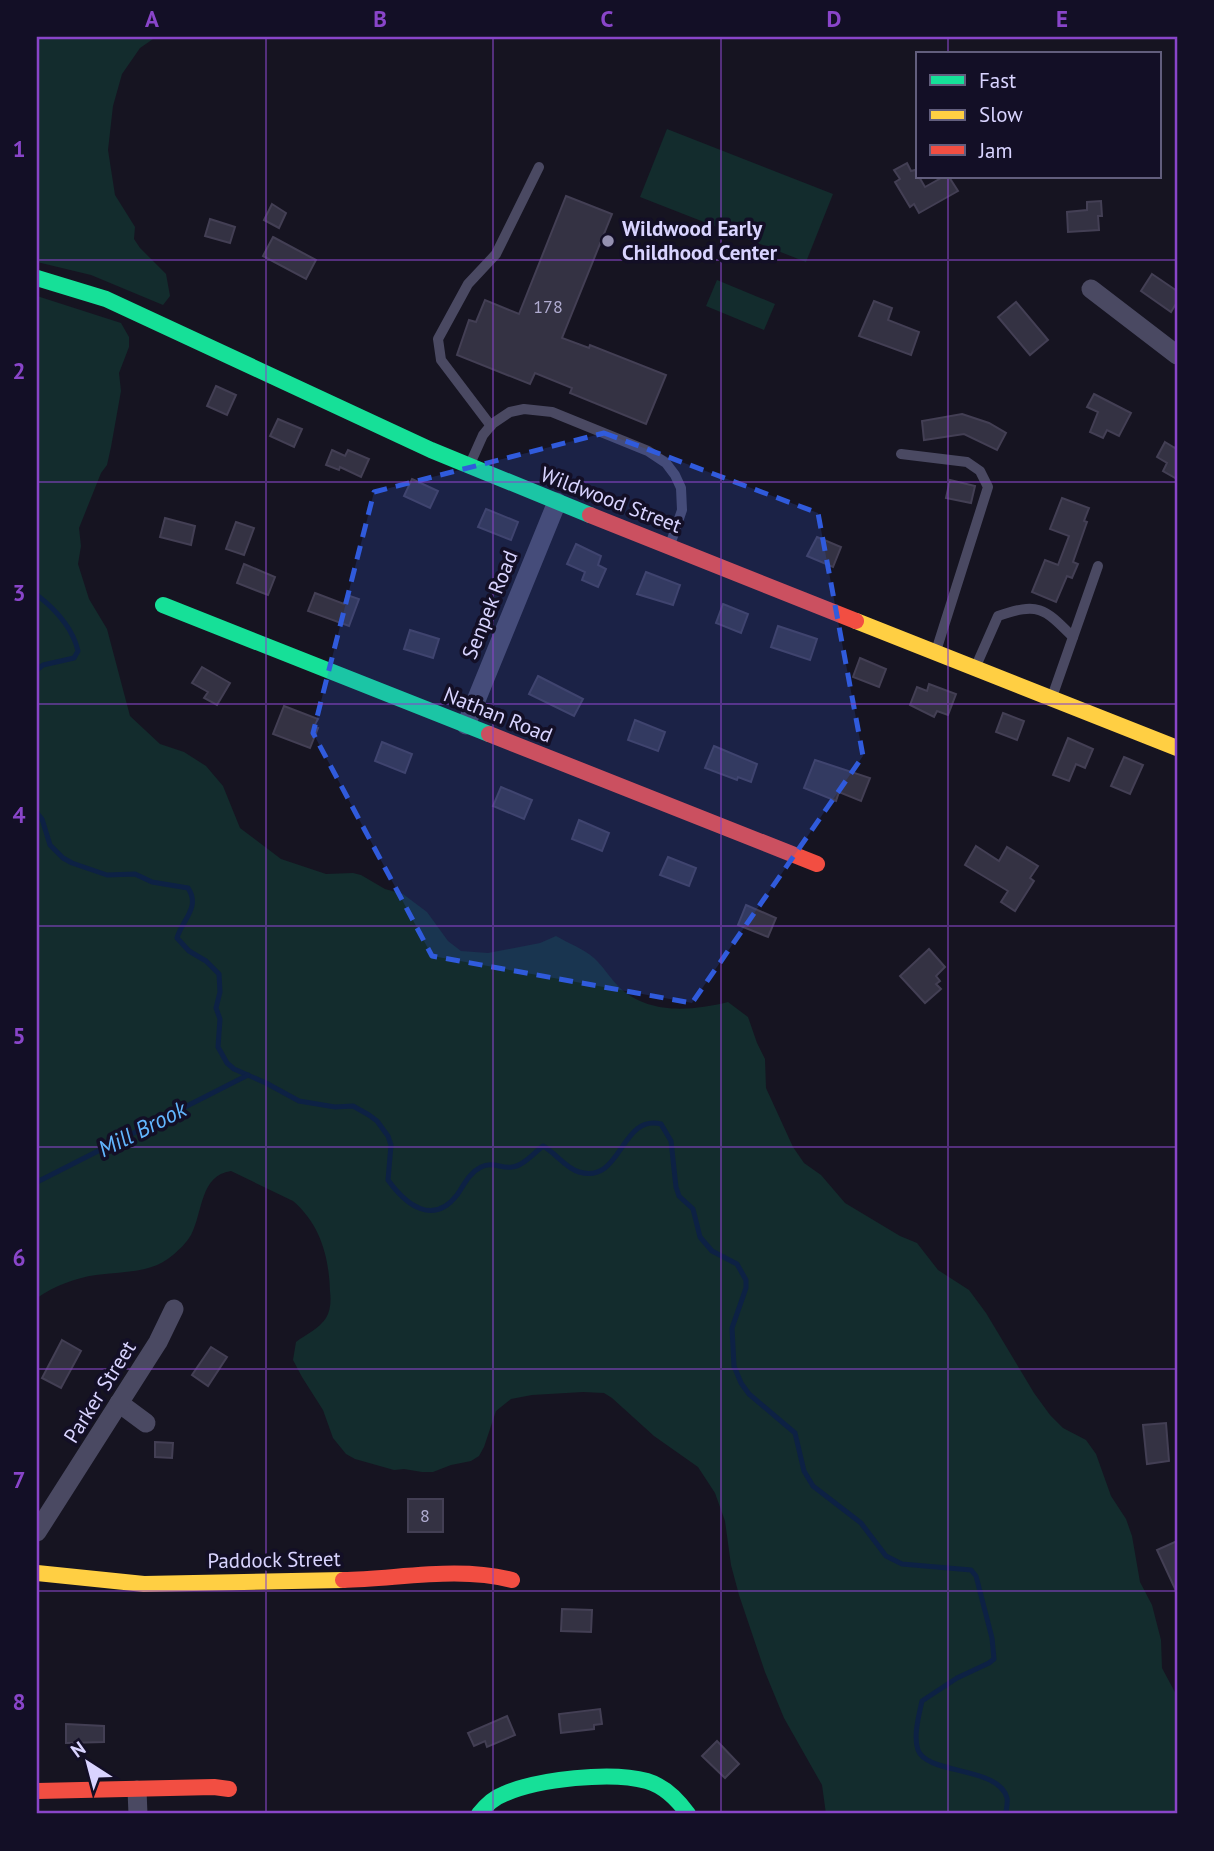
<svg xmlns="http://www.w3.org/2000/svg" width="1214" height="1851" font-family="'PT Sans',sans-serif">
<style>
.green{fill:#132c2d}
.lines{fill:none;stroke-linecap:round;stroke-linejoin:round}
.stream{stroke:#0d2144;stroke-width:5}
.building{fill:#343243;stroke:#433f54;stroke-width:2}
.lane{stroke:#4a4962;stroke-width:10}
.street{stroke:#4a4962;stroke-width:19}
.fast{stroke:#16e098;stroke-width:16}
.slow{stroke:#ffcf43;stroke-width:16}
.jam{stroke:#f24e42;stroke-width:16}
.marked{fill:#305bdc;fill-opacity:0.2;stroke:#305bdc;stroke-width:5;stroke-dasharray:14 9;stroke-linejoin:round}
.grid{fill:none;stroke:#8945c9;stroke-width:2;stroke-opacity:0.55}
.poi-dot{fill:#9591b1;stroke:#130f26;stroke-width:2.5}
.labels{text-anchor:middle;stroke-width:7;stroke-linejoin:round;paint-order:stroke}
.number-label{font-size:18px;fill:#b0acd0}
.poi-label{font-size:21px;font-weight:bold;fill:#d9d4ff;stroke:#130f26;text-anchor:start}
.street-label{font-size:21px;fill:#d9d4ff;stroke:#130f26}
.water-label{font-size:23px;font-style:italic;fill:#62b6ff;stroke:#130f26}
.neatline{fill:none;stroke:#8945c9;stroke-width:2.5}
.grid-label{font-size:23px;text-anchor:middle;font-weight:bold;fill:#8945c9}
</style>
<rect width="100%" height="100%" fill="#161421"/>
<g class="green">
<path d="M 37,37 L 156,37 L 140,48 L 122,74 L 113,106 L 108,150 L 115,195 L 135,227 L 134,239 L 140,248 L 166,274 L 170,296 L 163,305 L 91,275 L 37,262 Z"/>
<path d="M 667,129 L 833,194 L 806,262 L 640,197 Z"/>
<path d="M 717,280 L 775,304 L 764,330 L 706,306 Z"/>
<path d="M 37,296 L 121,323 L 129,337 L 129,347 L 119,373 L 121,391 L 111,447 L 107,465 L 101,473 L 79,528 L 81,546 L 78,564 L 89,599 L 107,629 L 130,716 L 160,744 L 184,752 L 206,766 L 223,786 L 240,828 L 281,859 L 326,874 L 353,873 L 361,875 L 385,889 L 403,894 L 427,912 L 448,941 L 461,951 L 488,953 L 540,943 L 556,936 C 568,943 584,949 594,958 C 603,966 610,978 619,987 C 649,1015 691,1011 728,1002 L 748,1017 L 757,1043 L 765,1059 L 766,1088 L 793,1147 L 804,1163 L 821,1175 L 845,1203 L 900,1236 L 917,1243 L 938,1270 L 969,1290 L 986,1313 L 1034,1393 L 1050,1415 L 1063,1428 L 1086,1440 L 1096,1454 L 1111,1496 L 1126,1519 L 1132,1536 L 1140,1582 L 1152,1605 L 1161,1640 L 1162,1668 L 1177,1696 L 1177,1814 L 826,1814 L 822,1785 L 784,1718 L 765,1672 L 739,1595 L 731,1565 L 725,1521 L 715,1493 L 698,1467 L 654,1436 L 612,1398 L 604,1393 L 583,1392 L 532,1395 L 511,1399 L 496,1411 L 484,1447 L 479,1456 L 471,1461 L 451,1465 L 433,1472 L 422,1472 L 404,1469 L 394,1470 L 355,1459 L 346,1454 L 333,1438 L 323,1410 L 302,1377 L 293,1360 L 296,1342 C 305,1335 320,1328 326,1318 C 331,1310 331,1300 330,1291 C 329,1256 320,1224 293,1201 L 231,1171 C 200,1175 203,1212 191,1235 C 187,1242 180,1249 173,1255 C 151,1274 124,1271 96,1275 C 75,1278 54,1286 37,1298 Z"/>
</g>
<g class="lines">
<g class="stream">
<path d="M 37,595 C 55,609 73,629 78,651 L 74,658 L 43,665 L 37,670"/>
<path d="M 37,813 L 42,819 L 50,845 L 63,858 L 72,863 L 107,875 L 135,874 L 152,882 L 188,888 C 201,907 182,920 177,938 L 189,951 L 206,961 L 219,974 L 220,992 L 216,1008 L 220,1019 L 218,1047 L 227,1063 L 234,1069 L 266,1083 L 299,1101 L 335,1107 L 353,1106 L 369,1115 L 377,1121 L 388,1136 L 391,1145 L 388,1180 C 406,1205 433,1226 457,1195 C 464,1185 469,1173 481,1167 C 493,1161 501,1169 512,1167 C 523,1166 534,1153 543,1146 C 556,1153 565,1168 579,1172 C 622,1185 620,1114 661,1124 L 671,1141 L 676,1187 L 679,1196 L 693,1209 L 700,1237 L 712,1251 L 737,1264 L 746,1280 L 746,1288 L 732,1328 L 734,1366 L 741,1383 L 749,1394 L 795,1433 L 804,1471 L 813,1486 L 861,1523 L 886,1556 L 902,1564 L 971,1570 L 976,1576 L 992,1638 L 994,1659 L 989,1663 L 957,1678 L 922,1701 C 919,1715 913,1736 918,1750 C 927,1775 999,1766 1007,1798 C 1008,1803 1006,1809 1006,1814"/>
<path d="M 37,1182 L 248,1075"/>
</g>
</g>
<g class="building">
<path d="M 907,163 L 911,171 L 915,170 L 925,187 L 943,177 L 949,177 L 958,191 L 919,213 L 914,204 L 910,207 L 895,182 L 900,179 L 894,170 Z"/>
<path d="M 566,196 L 612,214 L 562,338 L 589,348 L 590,345 L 666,375 L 646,424 L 570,393 L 572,388 L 535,373 L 530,384 L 457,355 L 469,320 L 476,322 L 485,300 L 519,314 Z"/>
<path d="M 1101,201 L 1102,216 L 1098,216 L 1099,230 L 1068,232 L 1067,212 L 1087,210 L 1087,202 Z"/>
<path d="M 272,204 L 286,213 L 279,228 L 264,220 Z"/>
<path d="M 210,219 L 235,227 L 230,243 L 205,236 Z"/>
<path d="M 273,237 L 316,260 L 306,279 L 263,256 Z"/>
<path d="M 1152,274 L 1177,291 L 1177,302 L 1171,312 L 1141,291 Z"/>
<path d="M 874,301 L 892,308 L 888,320 L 919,332 L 911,355 L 859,336 Z"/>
<path d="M 1016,302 L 1048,340 L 1030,355 L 998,317 Z"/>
<path d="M 216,386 L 236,395 L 227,415 L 207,406 Z"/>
<path d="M 1094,394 L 1131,413 L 1119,436 L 1107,430 L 1103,438 L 1090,432 L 1098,412 L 1087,407 Z"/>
<path d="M 962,414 L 989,423 L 1006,433 L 997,450 L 964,434 L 924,440 L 922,421 Z"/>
<path d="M 278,419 L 302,429 L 294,447 L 270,436 Z"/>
<path d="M 1165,442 L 1175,448 L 1177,444 L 1177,479 L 1163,471 L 1167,463 L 1157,457 Z"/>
<path d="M 332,450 L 345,456 L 348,450 L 369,459 L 361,477 L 340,467 L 339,470 L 326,465 Z"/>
<path d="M 412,479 L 438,491 L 430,508 L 404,496 Z"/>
<path d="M 950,480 L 975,486 L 971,503 L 946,498 Z"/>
<path d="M 1062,498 L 1089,508 L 1084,521 L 1087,522 L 1073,562 L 1078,564 L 1072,578 L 1067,576 L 1056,602 L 1032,592 L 1045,560 L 1058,565 L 1069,536 L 1050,529 Z"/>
<path d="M 486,509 L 518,522 L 511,540 L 478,527 Z"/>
<path d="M 165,518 L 195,526 L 191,545 L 160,537 Z"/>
<path d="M 236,522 L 254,528 L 244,555 L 226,549 Z"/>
<path d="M 817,537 L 841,547 L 833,567 L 807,556 Z"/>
<path d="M 576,544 L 601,556 L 598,565 L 606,569 L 598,587 L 582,580 L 585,572 L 567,564 Z"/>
<path d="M 244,564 L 275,577 L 268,595 L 237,583 Z"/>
<path d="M 646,572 L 680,585 L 673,605 L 637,594 Z"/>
<path d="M 315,593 L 344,604 L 347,595 L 359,599 L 349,626 L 308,611 Z"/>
<path d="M 723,604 L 748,614 L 741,633 L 716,623 Z"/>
<path d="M 778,626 L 817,639 L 810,660 L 771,647 Z"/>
<path d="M 410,630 L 439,639 L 433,658 L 404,649 Z"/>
<path d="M 860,658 L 886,669 L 879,687 L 853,677 Z"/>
<path d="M 202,667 L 230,683 L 217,705 L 204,698 L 208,692 L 192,683 Z"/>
<path d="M 538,676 L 583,699 L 574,716 L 529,694 Z"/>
<path d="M 929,684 L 956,694 L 948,715 L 937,711 L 934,717 L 910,705 L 917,687 L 927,691 Z"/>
<path d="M 284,706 L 318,719 L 314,726 L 318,728 L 310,748 L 273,734 Z"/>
<path d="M 1003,713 L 1024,721 L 1017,740 L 996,732 Z"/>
<path d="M 635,720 L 665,732 L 658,751 L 628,740 Z"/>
<path d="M 1068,738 L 1093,749 L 1085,768 L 1076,764 L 1069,781 L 1053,775 Z"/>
<path d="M 382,742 L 412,754 L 405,773 L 375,761 Z"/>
<path d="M 714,746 L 757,764 L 751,782 L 738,777 L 737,780 L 705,768 Z"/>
<path d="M 1124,757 L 1143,765 L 1130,794 L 1111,786 Z"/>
<path d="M 815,760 L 870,778 L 861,801 L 839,792 L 836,801 L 804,788 Z"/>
<path d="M 501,787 L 532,800 L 524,819 L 493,806 Z"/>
<path d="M 579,820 L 609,833 L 602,851 L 572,839 Z"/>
<path d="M 976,846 L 999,861 L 1007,847 L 1038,866 L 1030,878 L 1034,881 L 1015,911 L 1001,902 L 1008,891 L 965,865 Z"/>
<path d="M 668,857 L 696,868 L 689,886 L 660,875 Z"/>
<path d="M 746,905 L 776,918 L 768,937 L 738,925 Z"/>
<path d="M 929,949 L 945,967 L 936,976 L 940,981 L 936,984 L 941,989 L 925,1003 L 900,976 Z"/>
<path d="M 62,1340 L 81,1351 L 61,1388 L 42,1378 Z"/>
<path d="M 211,1347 L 227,1357 L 208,1386 L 192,1375 Z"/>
<path d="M 1166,1423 L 1169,1461 L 1147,1464 L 1143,1425 Z"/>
<path d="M 155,1442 L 173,1443 L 172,1458 L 155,1457 Z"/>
<rect x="408" y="1499" width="35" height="33"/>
<path d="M 1177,1541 L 1177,1593 L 1157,1550 Z"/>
<path d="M 562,1609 L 592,1610 L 591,1632 L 561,1631 Z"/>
<path d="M 600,1709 L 602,1724 L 594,1725 L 594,1729 L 561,1733 L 559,1714 Z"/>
<path d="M 507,1716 L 515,1735 L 487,1747 L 485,1741 L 474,1746 L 468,1733 Z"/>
<path d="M 66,1724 L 104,1726 L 104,1742 L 66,1743 Z"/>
<path d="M 717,1741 L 739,1764 L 725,1778 L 702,1756 Z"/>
</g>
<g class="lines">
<g class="lane">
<path d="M 491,426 L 441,360 L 438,339 L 468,284 L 496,254 L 539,167"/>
<path d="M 901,454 L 967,462 L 980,471 L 988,487 L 936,651"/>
<path d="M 470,464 L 483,435 L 492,424 L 510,412 L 524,409 L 552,412 L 648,451 L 666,463 L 675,475 L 681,488 L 682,510 L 670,545"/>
<path d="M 976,666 L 998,616 C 1039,602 1044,608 1073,637"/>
<path d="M 1052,697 L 1098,566"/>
</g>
<g class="street">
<path d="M 1091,289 L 1177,355"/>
<path d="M 466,725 L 557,502"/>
<path d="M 119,1403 L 146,1423"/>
<path d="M 37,1532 L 158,1342 L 174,1309"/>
<path d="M 137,1790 L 138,1814"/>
</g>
<g class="fast">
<path d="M 37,278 L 106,299 L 431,450 L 590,515"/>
<path d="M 163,605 L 489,734"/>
<path d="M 479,1814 C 486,1805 493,1798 504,1794 C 538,1779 611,1771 647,1781 C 664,1786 678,1800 688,1814"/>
</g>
<g class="slow">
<path d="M 856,621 L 1177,748"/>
<path d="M 37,1573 L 144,1584 L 343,1580"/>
</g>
<g class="jam">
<path d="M 590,515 L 856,621"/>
<path d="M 489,734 L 817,864"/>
<path d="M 343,1580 C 398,1579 458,1566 512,1580"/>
<path d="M 37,1791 L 214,1787 L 229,1789"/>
</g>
</g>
<path class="marked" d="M 604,433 L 818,513 L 863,756 L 692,1003 L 432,956 L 313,733 L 374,492 Z"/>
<path class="grid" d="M 266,37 L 266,1814M 493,37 L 493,1814M 721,37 L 721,1814M 948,37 L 948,54M 948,177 L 948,1814M 37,260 L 1177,260M 37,482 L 1177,482M 37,704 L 1177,704M 37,926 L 1177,926M 37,1147 L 1177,1147M 37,1369 L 1177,1369M 37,1591 L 1177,1591"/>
<circle class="poi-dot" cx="608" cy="241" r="7"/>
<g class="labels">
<g class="number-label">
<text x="548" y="313">178</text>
<text x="425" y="1522">8</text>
</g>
<g class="poi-label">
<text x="622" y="236">Wildwood Early<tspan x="622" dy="24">Childhood Center</tspan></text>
</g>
<g class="street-label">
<text transform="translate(611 500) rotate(21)" y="7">Wildwood Street</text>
<text transform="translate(490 605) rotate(-68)" y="7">Senpek Road</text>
<text transform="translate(498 715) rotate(22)" y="7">Nathan Road</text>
<text transform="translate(100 1392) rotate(-58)" y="7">Parker Street</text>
<text transform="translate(274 1560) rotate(-1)" y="7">Paddock Street</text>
</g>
<g class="water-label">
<text transform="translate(142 1129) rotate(-27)" y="8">Mill Brook</text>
</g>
</g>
<rect width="1214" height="1851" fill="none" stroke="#130f26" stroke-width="77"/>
<rect x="916" y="52" width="245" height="126" fill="#130f26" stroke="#625e7d" stroke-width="2"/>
<rect x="930" y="75" width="35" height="10" fill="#16e098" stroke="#625e7d" stroke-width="2"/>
<text x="979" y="88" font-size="21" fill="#d9d4ff">Fast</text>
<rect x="930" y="110" width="35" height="10" fill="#ffcf43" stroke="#625e7d" stroke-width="2"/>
<text x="979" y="122" font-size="21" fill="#d9d4ff">Slow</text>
<rect x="930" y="145" width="35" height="10" fill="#f24e42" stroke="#625e7d" stroke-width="2"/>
<text x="979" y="158" font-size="21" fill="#d9d4ff">Jam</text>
<g transform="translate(88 1763) rotate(324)" stroke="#130f26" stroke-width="5" paint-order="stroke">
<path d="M0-5L12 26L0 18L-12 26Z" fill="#d9d4ff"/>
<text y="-10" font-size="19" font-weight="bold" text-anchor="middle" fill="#d9d4ff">N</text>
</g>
<rect x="38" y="38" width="1138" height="1774" class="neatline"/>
<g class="grid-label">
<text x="152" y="27">A</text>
<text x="380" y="27">B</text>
<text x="607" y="27">C</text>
<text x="834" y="27">D</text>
<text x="1062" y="27">E</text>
<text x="19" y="157">1</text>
<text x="19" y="379">2</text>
<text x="19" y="601">3</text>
<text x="19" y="823">4</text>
<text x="19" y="1044">5</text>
<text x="19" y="1266">6</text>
<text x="19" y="1488">7</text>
<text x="19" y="1710">8</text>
</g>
</svg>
